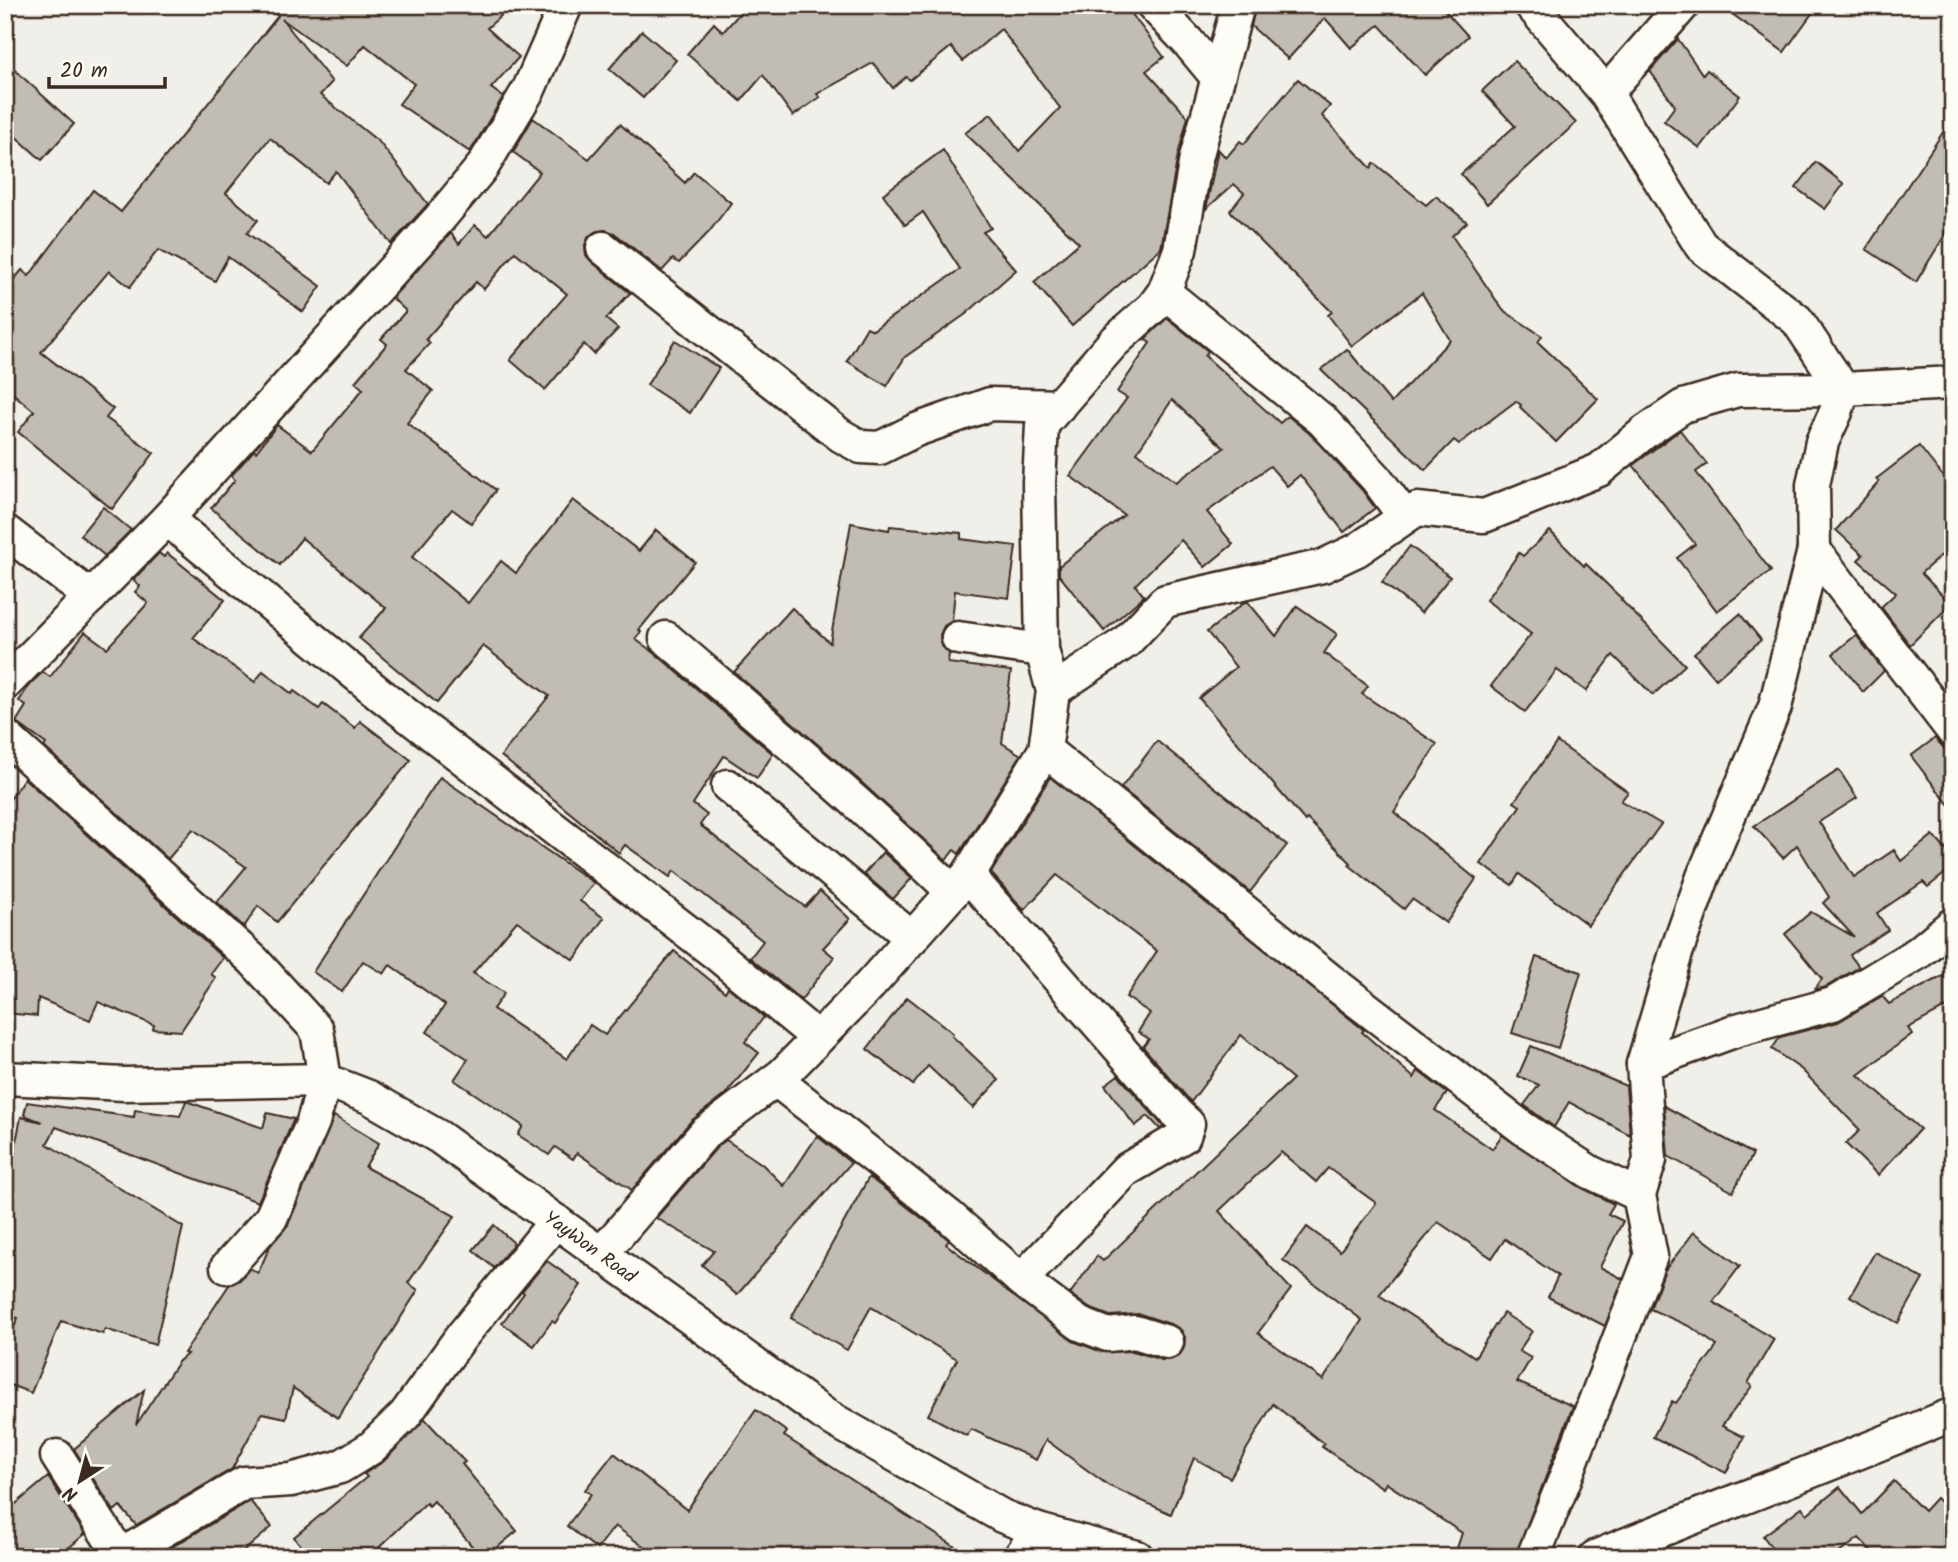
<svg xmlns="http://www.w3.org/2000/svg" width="1958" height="1562" font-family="Kalam,sans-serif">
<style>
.building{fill:#c1bcb4;stroke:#3b2a1e;stroke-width:2;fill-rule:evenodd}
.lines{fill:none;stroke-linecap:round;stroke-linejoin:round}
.minor-casing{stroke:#3b2a1e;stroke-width:37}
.minor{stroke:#fdfcf7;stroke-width:32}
.labels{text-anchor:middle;stroke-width:5;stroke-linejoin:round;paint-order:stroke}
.street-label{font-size:19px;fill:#3b2a1e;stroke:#fdfcf7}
</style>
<rect width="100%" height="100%" fill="#f1efea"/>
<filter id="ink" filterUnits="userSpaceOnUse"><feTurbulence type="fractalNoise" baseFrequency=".0143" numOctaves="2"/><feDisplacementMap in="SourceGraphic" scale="14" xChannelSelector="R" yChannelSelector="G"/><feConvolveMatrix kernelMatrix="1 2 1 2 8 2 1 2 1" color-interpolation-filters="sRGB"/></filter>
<g filter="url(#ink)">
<g class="building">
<path d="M 263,5 L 513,5 L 487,28 L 519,57 L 491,88 L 503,97 L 470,152 L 399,104 L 414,84 L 365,45 L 347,66 L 282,19 L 332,82 L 320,95 L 379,142 L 428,204 L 391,244 L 336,171 L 326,183 L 270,138 L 226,193 L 258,220 L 247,233 L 321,286 L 303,312 L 228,257 L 215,281 L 158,250 L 130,287 L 109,271 L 41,352 L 113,409 L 106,418 L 154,453 L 112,509 L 18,432 L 34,411 L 5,387 L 5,290 L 22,270 L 29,276 L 93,190 L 121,212 L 278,16 Z"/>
<path d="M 747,5 L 1125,5 L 1164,57 L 1146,71 L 1188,117 L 1178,155 L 1161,248 L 1072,326 L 1034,282 L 1079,243 L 965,133 L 991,114 L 1019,151 L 1060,108 L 1001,29 L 963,61 L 951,47 L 910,80 L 906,77 L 893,88 L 873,63 L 817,94 L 820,97 L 793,116 L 763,75 L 741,101 L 687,54 L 714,23 L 723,32 Z"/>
<path d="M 1256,5 L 1440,5 L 1468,36 L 1425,75 L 1379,25 L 1351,48 L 1325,18 L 1288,59 L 1251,26 Z"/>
<path d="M 1720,5 L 1818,5 L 1784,52 Z"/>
<path d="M 642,31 L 676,60 L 643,98 L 609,69 Z"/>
<path d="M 1678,39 L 1703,75 L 1707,70 L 1740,96 L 1700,148 L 1664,121 L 1675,106 L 1650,71 Z"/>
<path d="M 5,61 L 74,124 L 42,160 L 5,127 Z"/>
<path d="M 1514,61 L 1576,123 L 1487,204 L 1461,174 L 1515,126 L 1482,91 Z"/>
<path d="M 1298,79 L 1330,106 L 1322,116 L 1371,168 L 1374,163 L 1426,205 L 1436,196 L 1467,222 L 1452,236 L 1503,310 L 1542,336 L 1538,342 L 1598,399 L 1556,442 L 1520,407 L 1521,405 L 1516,401 L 1459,444 L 1454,440 L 1425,470 L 1321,370 L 1347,349 L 1391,403 L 1450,340 L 1422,293 L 1352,346 L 1328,315 L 1332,312 L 1230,211 L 1244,193 L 1234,184 L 1206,209 L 1218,149 L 1226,158 L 1240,141 L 1244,144 Z"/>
<path d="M 1953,117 L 1953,222 L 1916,282 L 1866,249 Z"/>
<path d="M 533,118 L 589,159 L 620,124 L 685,183 L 694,172 L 731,203 L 709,232 L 679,263 L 673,259 L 662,271 L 614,233 L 606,230 L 597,231 L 589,236 L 585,245 L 586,255 L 592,262 L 630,293 L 606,319 L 618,329 L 594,354 L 584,344 L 545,390 L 510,360 L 567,294 L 515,252 L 484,289 L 476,282 L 426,339 L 430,343 L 406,369 L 433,391 L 407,423 L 496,490 L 471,523 L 452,509 L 412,557 L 468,603 L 501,561 L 516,573 L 573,500 L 639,551 L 656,530 L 695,562 L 639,630 L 641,632 L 635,639 L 656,654 L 773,754 L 757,778 L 724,756 L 693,804 L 707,815 L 700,825 L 805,907 L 820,891 L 850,919 L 823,948 L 834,957 L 801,1000 L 750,958 L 763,941 L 674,871 L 670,877 L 625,845 L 619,853 L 501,756 L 549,696 L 483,646 L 437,703 L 359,638 L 386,608 L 302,538 L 280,565 L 211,508 L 235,480 L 231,476 L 254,450 L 256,452 L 277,425 L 312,451 L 363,389 L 355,382 L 387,344 L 381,339 L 406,311 L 392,298 L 451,233 L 459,244 L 475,225 L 488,236 L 540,172 L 513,152 Z"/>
<path d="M 943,150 L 991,228 L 983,232 L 1016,270 L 966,314 L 905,357 L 887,386 L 847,361 L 867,327 L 873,330 L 960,269 L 923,212 L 905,225 L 883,194 Z"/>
<path d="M 1816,162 L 1844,184 L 1825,209 L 1796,188 Z"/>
<path d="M 1167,318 L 1208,351 L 1205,356 L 1280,423 L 1288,416 L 1309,433 L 1362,490 L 1375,508 L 1344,532 L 1300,475 L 1287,486 L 1270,466 L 1207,512 L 1233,544 L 1205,567 L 1181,540 L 1135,585 L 1144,596 L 1104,631 L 1059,575 L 1059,566 L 1124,515 L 1070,476 L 1127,398 L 1117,392 L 1150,343 L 1145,339 ZM 1172,400 L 1224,448 L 1176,482 L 1137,452 Z"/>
<path d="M 675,340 L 719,368 L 690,413 L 647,385 Z"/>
<path d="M 1680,430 L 1707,464 L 1696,472 L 1771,571 L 1717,611 L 1677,558 L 1695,544 L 1633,465 Z"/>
<path d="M 1919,446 L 1953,489 L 1953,545 L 1921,573 L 1951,604 L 1910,645 L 1881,607 L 1896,593 L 1858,560 L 1863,555 L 1836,530 L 1879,482 L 1876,479 Z"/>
<path d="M 103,507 L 131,530 L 105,556 L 80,535 Z"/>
<path d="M 851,523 L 889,530 L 890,526 L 961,533 L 961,539 L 1016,546 L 1009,598 L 955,591 L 952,621 L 944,626 L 940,635 L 941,645 L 949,653 L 948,663 L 1011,671 L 1002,743 L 1021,755 L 959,854 L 954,850 L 946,860 L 860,781 L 734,672 L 792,608 L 830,643 Z"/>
<path d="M 1550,531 L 1584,566 L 1586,564 L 1622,599 L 1621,600 L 1685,665 L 1653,695 L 1613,655 L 1586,691 L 1557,670 L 1525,712 L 1491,686 L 1531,634 L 1486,600 L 1519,553 L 1523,556 Z"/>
<path d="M 1410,546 L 1450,577 L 1421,613 L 1382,582 Z"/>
<path d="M 159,553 L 164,557 L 167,553 L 225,600 L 193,638 L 255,682 L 263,671 L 292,694 L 294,691 L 319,709 L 323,704 L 355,728 L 360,721 L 411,760 L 277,922 L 258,906 L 244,927 L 217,902 L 246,867 L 193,829 L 168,859 L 44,747 L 46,744 L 16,722 L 26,706 L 19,701 L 31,683 L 43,672 L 50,677 L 85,632 L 107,648 L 148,603 L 135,592 L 140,586 L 133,580 Z"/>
<path d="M 1245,602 L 1248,602 L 1276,636 L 1297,606 L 1337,634 L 1324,653 L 1368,686 L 1362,694 L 1437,744 L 1394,812 L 1476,879 L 1446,923 L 1412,899 L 1404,909 L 1349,865 L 1351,863 L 1307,819 L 1305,821 L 1199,698 L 1236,667 L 1207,632 Z"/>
<path d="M 1740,614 L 1761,640 L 1716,679 L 1694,653 Z"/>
<path d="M 1856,635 L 1884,671 L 1863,692 L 1833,654 Z"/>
<path d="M 1935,738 L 1953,758 L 1953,810 L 1911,756 Z"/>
<path d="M 1157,741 L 1287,845 L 1250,892 L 1121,788 Z"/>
<path d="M 1557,742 L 1628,792 L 1621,801 L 1661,824 L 1588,925 L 1519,874 L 1512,885 L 1481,864 L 1520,806 L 1514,802 Z"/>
<path d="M 1839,770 L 1857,798 L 1819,822 L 1854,877 L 1894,850 L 1901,861 L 1933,835 L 1953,858 L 1953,867 L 1928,887 L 1923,882 L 1877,913 L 1888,930 L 1850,955 L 1859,967 L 1826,987 L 1814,990 L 1822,979 L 1785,934 L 1811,912 L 1854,937 L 1823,903 L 1829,897 L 1797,845 L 1783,858 L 1754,826 Z"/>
<path d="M 440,777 L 594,883 L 580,901 L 604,918 L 574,960 L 517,921 L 473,973 L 504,993 L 493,1009 L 567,1059 L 590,1025 L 605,1035 L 674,951 L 725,992 L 728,987 L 764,1017 L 745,1042 L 759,1053 L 726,1094 L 691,1121 L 632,1190 L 577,1153 L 573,1159 L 555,1147 L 549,1155 L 518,1135 L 523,1126 L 454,1080 L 468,1059 L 427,1032 L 445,1005 L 390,965 L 384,974 L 363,961 L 342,992 L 313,972 Z"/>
<path d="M 1050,777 L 1364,1030 L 1362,1032 L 1414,1078 L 1418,1071 L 1447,1093 L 1435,1110 L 1492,1149 L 1502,1135 L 1580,1187 L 1614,1204 L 1608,1214 L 1623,1221 L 1600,1267 L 1623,1279 L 1605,1326 L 1548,1297 L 1558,1276 L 1505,1239 L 1492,1258 L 1438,1222 L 1379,1295 L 1475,1357 L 1503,1313 L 1532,1331 L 1519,1351 L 1531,1358 L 1517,1382 L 1573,1406 L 1515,1557 L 1454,1557 L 1462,1533 L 1386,1483 L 1383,1488 L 1322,1447 L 1324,1444 L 1273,1404 L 1230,1478 L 1194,1458 L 1171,1514 L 1109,1486 L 1046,1440 L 1036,1460 L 971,1429 L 967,1436 L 928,1415 L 957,1359 L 871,1307 L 847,1350 L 791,1318 L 869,1177 L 937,1230 L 949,1240 L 946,1244 L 1073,1341 L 1102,1352 L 1133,1351 L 1162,1360 L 1170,1360 L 1179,1356 L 1184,1348 L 1185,1337 L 1181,1330 L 1173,1325 L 1140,1314 L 1110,1316 L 1089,1308 L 1070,1294 L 1097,1256 L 1103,1261 L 1293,1079 L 1241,1035 L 1191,1102 L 1143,1047 L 1149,1039 L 1138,1032 L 1150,1013 L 1126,997 L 1157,951 L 1057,875 L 1024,910 L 991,873 ZM 1281,1152 L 1316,1182 L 1328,1168 L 1376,1203 L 1340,1251 L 1307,1227 L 1283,1260 L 1362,1320 L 1323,1380 L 1258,1333 L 1291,1289 L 1219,1211 Z"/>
<path d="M 24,778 L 223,958 L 211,974 L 216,978 L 181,1031 L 153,1029 L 154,1025 L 98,1002 L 90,1020 L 38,998 L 37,1016 L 5,1013 L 5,807 Z"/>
<path d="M 883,852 L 912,878 L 893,899 L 864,874 Z"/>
<path d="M 1536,957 L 1581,972 L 1558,1048 L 1512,1033 Z"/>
<path d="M 1953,971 L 1953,1004 L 1908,1028 L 1912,1034 L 1858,1075 L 1920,1129 L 1878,1175 L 1846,1144 L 1860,1130 L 1802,1070 L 1772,1049 L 1780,1037 L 1838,1022 L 1882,996 L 1889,1004 Z"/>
<path d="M 907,997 L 953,1033 L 952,1036 L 999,1080 L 973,1108 L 928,1066 L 913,1085 L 867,1049 Z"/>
<path d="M 1531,1046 L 1626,1086 L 1630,1135 L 1569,1102 L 1554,1127 L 1524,1105 L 1539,1085 L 1518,1076 Z"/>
<path d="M 1118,1075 L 1163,1126 L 1164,1127 L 1160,1129 L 1148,1116 L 1135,1126 L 1105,1085 Z"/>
<path d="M 186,1101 L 263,1128 L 267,1113 L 294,1119 L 258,1202 L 56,1127 L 47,1144 L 183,1227 L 155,1345 L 105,1329 L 103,1334 L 61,1321 L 31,1393 L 5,1383 L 5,1349 L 18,1318 L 5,1315 L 5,1197 L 21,1117 L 42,1122 L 24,1115 L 27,1102 L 134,1117 L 135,1110 L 180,1116 Z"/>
<path d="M 1664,1106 L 1753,1154 L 1733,1192 L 1668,1156 Z"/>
<path d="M 334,1116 L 379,1143 L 365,1167 L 455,1216 L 408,1283 L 418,1290 L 338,1418 L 293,1388 L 286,1418 L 262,1413 L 232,1469 L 136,1525 L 120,1506 L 114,1511 L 74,1449 L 144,1390 L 136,1425 L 178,1362 L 187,1354 L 184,1353 L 229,1285 L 240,1280 L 250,1268 L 258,1273 L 270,1246 L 288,1225 Z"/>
<path d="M 817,1136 L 851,1163 L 737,1295 L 702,1265 L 714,1251 L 656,1218 L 718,1146 L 726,1140 L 762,1164 L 784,1186 Z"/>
<path d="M 494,1225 L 514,1243 L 494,1268 L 473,1250 Z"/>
<path d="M 1694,1232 L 1740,1266 L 1713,1302 L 1774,1339 L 1748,1383 L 1752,1386 L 1722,1426 L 1744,1437 L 1726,1473 L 1653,1437 L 1672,1401 L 1676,1403 L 1717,1346 L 1691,1327 L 1650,1309 L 1665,1270 Z"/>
<path d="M 1875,1252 L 1923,1279 L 1898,1323 L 1850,1296 Z"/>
<path d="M 547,1261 L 581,1285 L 555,1323 L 552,1321 L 534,1346 L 502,1323 L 524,1293 L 522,1291 Z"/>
<path d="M 756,1410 L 787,1432 L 784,1436 L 971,1557 L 658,1557 L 615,1526 L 597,1549 L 567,1526 L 591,1494 L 585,1490 L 614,1453 L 687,1510 Z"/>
<path d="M 425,1419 L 465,1462 L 462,1464 L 517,1531 L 486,1557 L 481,1557 L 434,1501 L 429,1506 L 426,1503 L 369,1557 L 310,1557 L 294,1537 L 367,1477 L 364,1474 L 384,1461 Z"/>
<path d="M 48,1477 L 85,1534 L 58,1557 L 5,1557 L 5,1513 Z"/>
<path d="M 1894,1481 L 1924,1511 L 1936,1498 L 1953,1514 L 1953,1557 L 1877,1557 L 1859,1538 L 1834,1557 L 1779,1557 L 1763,1536 L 1802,1507 L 1807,1514 L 1840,1487 L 1862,1514 Z"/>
<path d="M 250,1501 L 272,1527 L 237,1557 L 162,1557 L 160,1554 Z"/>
</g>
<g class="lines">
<g class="minor-casing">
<g id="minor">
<path d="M 1153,5 L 1188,42 L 1217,77"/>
<path d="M 1531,5 L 1606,93 L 1701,246 L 1797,320 L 1843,389 L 1836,412 L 1822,442 L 1813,485 L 1814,550 L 1775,707 L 1703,877 L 1676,953 L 1643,1064 L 1650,1160 L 1639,1195 L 1651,1256 L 1565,1479 L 1533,1557"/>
<path d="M 1606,93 L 1683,5"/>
<path d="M 603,248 L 840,435 L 861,447 L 880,448 L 916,430 L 990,404 L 1059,406"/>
<path d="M 1164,292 L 1322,420 L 1376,478 L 1404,516"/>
<path d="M 167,519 L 381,695 L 714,952 L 818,1038"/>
<path d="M 5,531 L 91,597"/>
<path d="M 1814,550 L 1953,731"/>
<path d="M 666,638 C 763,721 861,803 953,892"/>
<path d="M 958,638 L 1042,650"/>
<path d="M 5,684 L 167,519 L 439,219 L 483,166 L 529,89 L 566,5"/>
<path d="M 1053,691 L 1126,642 L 1165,601 L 1323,566 L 1357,550 L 1417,509 L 1484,516 L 1599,470 L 1645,432 L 1683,406 L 1738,390 L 1843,389 L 1953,383"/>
<path d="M 5,736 L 253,960 L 317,1030 L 325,1080 L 313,1122 L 271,1218 L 227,1267"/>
<path d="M 1045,750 L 1331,981 L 1524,1129 L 1590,1172 L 1639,1195"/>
<path d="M 728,786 L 912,938"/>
<path d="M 968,875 L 1177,1114 L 1188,1124 L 1184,1136 L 1126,1170 L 1021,1280"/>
<path d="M 1643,1064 L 1737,1030 L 1833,1004 L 1918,953 L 1953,924"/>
<path id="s1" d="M 5,1078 L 124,1084 L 325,1080 L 369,1097 L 439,1137 L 825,1415 L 1002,1516 L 1038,1530 L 1137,1557"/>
<path d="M 776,1080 L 949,1216 L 1021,1280 L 1080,1324 L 1108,1335 L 1135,1332 L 1167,1342"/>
<path d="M 601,1254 L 705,1133 L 783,1074 L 870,985 L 968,875 L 1045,750 L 1053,691 L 1042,650 L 1039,483 L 1042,425 L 1113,343 L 1153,307 L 1164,292 L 1180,250 L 1196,158 L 1238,5"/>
<path d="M 57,1456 L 120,1555"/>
<path d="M 118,1557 L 244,1483 L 291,1480 L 340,1467 L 371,1448 L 405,1415 L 461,1337 L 556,1221"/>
<path d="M 1020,1557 L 1038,1530"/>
<path d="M 1595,1557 C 1714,1508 1834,1464 1953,1414"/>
</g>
</g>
<use href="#minor" class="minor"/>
</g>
</g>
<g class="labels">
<g class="street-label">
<text dy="7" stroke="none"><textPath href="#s1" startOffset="635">YayWon Road</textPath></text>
</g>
</g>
<rect width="1958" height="1562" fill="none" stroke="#fdfcf7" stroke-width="28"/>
<rect x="14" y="14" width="1930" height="1534" fill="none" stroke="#3b2a1e" stroke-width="2.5" filter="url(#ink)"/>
<g transform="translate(80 1481) rotate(216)" stroke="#fdfcf7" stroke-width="5" paint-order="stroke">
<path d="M0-5L12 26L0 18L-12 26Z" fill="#3b2a1e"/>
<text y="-10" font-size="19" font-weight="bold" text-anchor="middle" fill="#3b2a1e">N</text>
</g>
<path d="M49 77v10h116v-10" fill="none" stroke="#3b2a1e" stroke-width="3.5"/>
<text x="60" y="77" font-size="21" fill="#3b2a1e" stroke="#fdfcf7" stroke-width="5" paint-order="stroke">20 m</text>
</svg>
